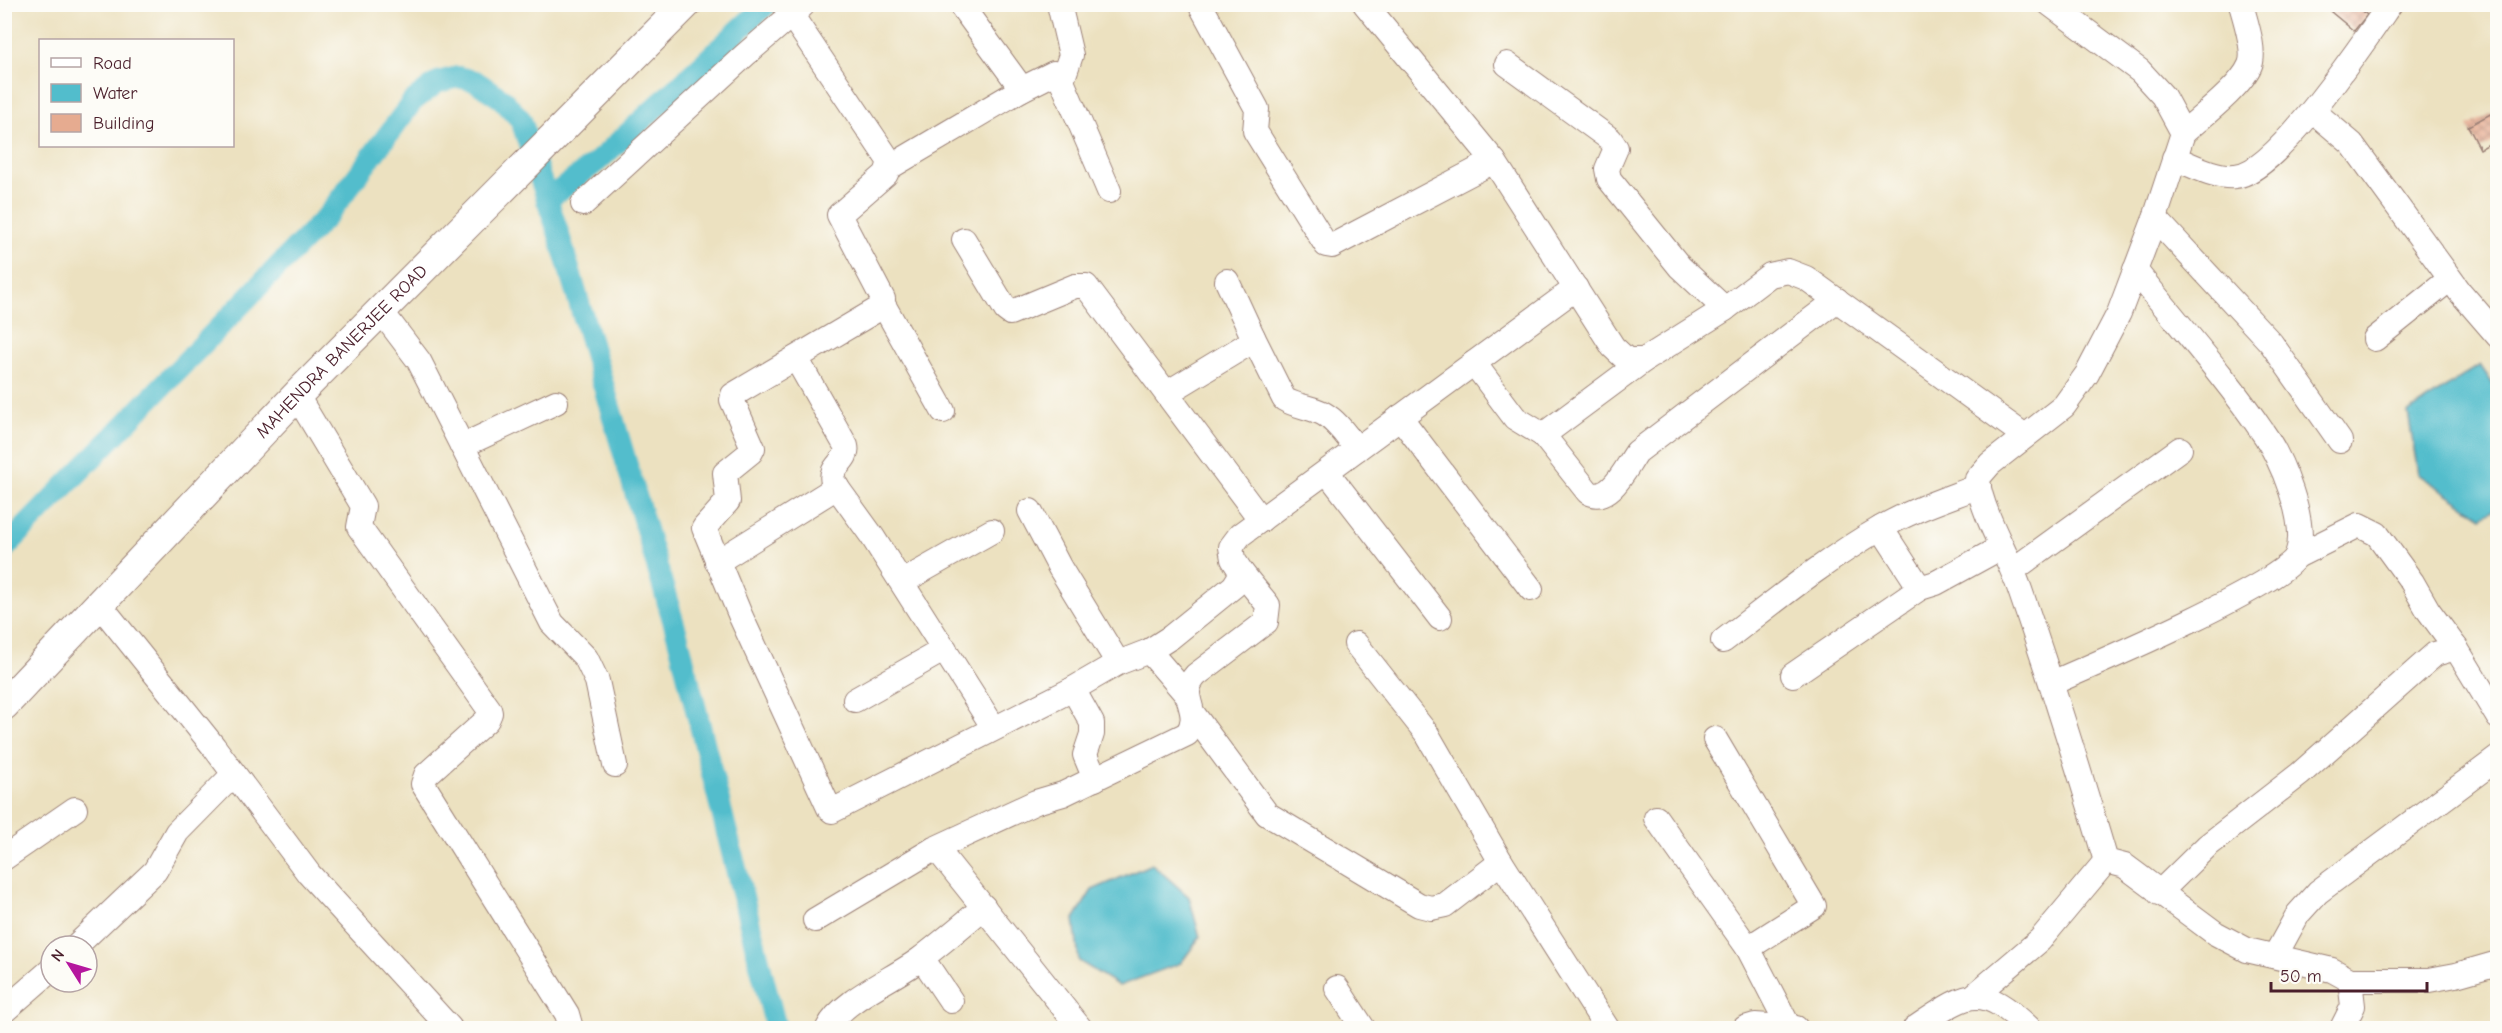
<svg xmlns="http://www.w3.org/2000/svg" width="2502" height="1033" font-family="'Comic Neue',sans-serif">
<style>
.water{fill:#52bdcc;stroke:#4e6e7c;stroke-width:1.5}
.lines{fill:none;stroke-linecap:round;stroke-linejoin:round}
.canal{stroke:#52bdcc;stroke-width:22}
.building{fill:url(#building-cross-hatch)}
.minor-casing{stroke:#9b8076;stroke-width:26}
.tertiary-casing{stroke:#9b8076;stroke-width:32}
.minor{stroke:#fff;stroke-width:24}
.tertiary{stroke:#fff;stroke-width:30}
.labels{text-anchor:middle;stroke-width:6;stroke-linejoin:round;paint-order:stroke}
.street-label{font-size:18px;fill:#4a1f2b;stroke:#fdfcf7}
</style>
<defs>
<pattern id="building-cross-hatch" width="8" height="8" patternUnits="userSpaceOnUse" patternTransform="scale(1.5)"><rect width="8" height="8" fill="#e6ab90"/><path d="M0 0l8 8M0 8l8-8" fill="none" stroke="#bc8b76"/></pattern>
</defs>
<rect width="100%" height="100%" fill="#fdfcf7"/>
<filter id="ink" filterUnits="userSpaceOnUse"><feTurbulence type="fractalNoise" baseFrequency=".0167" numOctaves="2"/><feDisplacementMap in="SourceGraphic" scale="12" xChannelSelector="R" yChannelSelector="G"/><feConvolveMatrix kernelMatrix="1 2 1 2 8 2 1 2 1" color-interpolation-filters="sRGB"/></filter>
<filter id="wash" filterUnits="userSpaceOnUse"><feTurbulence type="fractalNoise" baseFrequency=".008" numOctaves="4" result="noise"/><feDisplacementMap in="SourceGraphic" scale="24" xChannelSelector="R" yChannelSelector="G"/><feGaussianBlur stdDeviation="1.35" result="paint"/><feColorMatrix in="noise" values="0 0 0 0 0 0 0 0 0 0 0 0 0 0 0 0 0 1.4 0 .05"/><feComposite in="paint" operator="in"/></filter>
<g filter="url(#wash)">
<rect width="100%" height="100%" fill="#ece1c0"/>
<g class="water">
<path d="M 2480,365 L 2497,390 L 2497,507 L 2482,517 L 2418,474 L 2408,412 Z"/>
<path d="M 1152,864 L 1189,897 L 1200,937 L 1181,963 L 1119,986 L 1079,961 L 1074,919 L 1092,890 Z"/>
</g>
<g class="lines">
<g class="canal">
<path d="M 547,200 L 598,161 L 767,4"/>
<path d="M 4,549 L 328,215 L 413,101 L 438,82 L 458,77 L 475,81 L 502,99 L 521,120 L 559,235 L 677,634 L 776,1028"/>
</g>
</g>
<g id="blocks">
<g class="building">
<path d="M 2338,4 L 2355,4 L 2367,15 L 2354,31 L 2331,12 Z"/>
<path d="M 2498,110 L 2498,139 L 2480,149 L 2468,126 Z"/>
</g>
</g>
</g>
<g filter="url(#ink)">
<use href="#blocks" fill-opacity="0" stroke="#9b8076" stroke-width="1.5"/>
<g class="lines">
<g class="minor-casing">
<g id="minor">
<path d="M 784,4 L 890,162 L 886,174 L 839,215 L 883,299 L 880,308 L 733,395 L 732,400 L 753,448 L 751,452 L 725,473 L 728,501 L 704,528 L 741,617 L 829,808 L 832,811 L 1073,689 L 1118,663 L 1149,651 L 1171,637 L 1234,586 L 1242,573 L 1233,559 L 1231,547 L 1240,535 L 1576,288"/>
<path d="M 960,4 L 1022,89"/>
<path d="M 1059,4 L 1071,55 L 1062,81"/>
<path d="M 1200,4 L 1257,109 L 1255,131 L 1326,245 L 1332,246 L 1349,237 L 1494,161"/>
<path d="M 1365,4 L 1494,161 L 1613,347 L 1627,360 L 1644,360 L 1725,309 L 1770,275 L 1788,271 L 1806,278 L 2025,436"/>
<path d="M 2050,4 L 2140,71 L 2163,96 L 2183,133 L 2155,218 L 2119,313 L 2087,374 L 2064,406 L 1990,464 L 1977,479 C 1984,519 2007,552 2020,590 C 2051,680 2079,770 2106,861 L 2125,866 L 2215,933 L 2247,950 L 2332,970 L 2350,980 L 2353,1006 L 2342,1028"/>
<path d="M 1507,64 L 1610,139 L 1616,148 L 1607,169 L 1609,179 L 1680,267 L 1725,309"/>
<path d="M 2313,111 L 2352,144 L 2460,292 L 2498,336"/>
<path d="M 2183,133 C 2201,117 2241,87 2250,65 C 2256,51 2245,20 2241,4"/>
<path d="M 2174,158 C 2192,165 2215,178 2235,176 C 2276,174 2365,40 2390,4"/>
<path d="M 890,167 L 1022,89 L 1054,73 L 1062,81 L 1109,191"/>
<path d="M 583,204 L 745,55 L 802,6"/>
<path d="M 2155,218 L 2271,343 L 2340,441"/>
<path d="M 964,240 L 1006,310 L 1010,313 L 1075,286 L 1086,286 L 1261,520"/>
<path d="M 883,304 L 943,411"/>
<path d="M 381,311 L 419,361 L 552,623 L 586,658 L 597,681 L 615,765"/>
<path d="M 1253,337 L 1284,399 C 1297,407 1312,407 1324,414 C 1338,422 1347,437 1357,449"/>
<path d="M 2375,339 L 2450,279"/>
<path d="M 796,358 L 846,446 C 850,461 828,466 833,482 L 872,536 L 994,728"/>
<path d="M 1474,363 L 1515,418 L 1543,435 L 1644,360"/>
<path d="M 1167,393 L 1253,341 L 1253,337 L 1227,281"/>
<path d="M 297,396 L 363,506 L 359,527 L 489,709 L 490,713 L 487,720 L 426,775 L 423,784 L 567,1014 L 571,1028"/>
<path d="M 1400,417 L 1531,589"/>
<path d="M 1543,435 L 1588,492 C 1610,505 1626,467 1637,452 L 1837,300"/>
<path d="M 462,446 L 556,402"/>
<path d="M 1327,472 L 1440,618"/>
<path d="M 1030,511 L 1060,568 L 1118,663"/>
<path d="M 1881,528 L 1920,588"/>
<path d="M 2297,556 L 2359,525 L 2377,534 L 2412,582 L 2428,610 L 2456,648 L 2498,717"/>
<path d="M 717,562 L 837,487"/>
<path d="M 2013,570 L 2180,449"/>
<path d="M 902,582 L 992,531"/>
<path d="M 100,605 L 214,747 L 309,874 L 450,1028"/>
<path d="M 1723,641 C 1774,602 1825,560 1881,528 C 1911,510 1946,499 1979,486"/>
<path d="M 1356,644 L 1427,734 L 1501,862 L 1607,1028"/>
<path d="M 1149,651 L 1186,694"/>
<path d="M 1793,675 L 1920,588 L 1936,583 L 2000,548"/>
<path d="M 2052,683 C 2089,667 2286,583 2297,555 C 2309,524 2281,457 2262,431 C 2224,375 2177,323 2135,270"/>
<path d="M 1073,689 L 1092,723 L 1092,734 L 1085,755 L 1095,779"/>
<path d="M 855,700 L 945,649"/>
<path d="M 1194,715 L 1267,814 L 1419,905 L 1431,908 L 1445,905 L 1501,862"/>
<path d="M 1715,739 L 1814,906 L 1748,948 L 1789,1027"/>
<path d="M 1656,818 L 1748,948"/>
<path d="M 934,849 L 1036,802 L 1063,794 L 1187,734 C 1204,710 1175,698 1196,675 L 1266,622 L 1268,605 L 1242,573"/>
<path d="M 4,858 L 75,809"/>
<path d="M 2159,893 L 2207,846 L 2300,774 L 2435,654 L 2456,648"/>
<path d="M 815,920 L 934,849 L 940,853 L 1080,1028"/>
<path d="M 76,946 L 155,871 L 177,832 L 234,774"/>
<path d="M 2275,956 L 2298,914 L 2318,892 L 2498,758"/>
<path d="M 922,958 L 951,1001"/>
<path d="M 2350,980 L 2429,980 L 2456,975 L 2498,963"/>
<path d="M 1337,988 L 1363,1028"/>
<path d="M 1975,995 L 2040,940 L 2106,861"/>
<path d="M 4,1011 L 51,970"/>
<path d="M 828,1028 C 841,1000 898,977 923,957 C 944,941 964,924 984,907"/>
<path d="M 1745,1028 L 1755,1025 L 1796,1028"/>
<path d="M 1915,1028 C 1967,994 1978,980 2029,1028"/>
</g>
</g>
<g class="tertiary-casing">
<g id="tertiary">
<path id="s1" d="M 4,705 L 301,391 L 686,4"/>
</g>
</g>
<use href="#minor" class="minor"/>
<use href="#tertiary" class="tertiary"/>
</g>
</g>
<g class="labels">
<g class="street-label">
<text dy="6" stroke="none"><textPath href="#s1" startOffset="489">MAHENDRA BANERJEE ROAD</textPath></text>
</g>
</g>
<rect width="2502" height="1033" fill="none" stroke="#fdfcf7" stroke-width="24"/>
<rect x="39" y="39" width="195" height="108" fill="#fdfcf7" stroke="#b5a4a5" stroke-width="1.5"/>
<rect x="51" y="58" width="30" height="9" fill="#ffffff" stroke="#b5a4a5" stroke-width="1.5"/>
<text x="93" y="69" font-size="18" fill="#4a1f2b">Road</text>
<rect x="51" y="84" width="30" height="18" fill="#52bdcc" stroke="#b5a4a5" stroke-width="1.5"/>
<text x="93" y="99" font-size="18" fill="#4a1f2b">Water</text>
<rect x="51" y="114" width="30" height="18" fill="#e6ab90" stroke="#b5a4a5" stroke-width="1.5"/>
<text x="93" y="129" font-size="18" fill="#4a1f2b">Building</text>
<g transform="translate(69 964) rotate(307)"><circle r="28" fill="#fdfcf7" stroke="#b5a4a5" stroke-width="1.5"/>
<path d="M0-4.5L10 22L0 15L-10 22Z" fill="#b5179e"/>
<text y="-9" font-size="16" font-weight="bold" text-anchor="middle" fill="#4a1f2b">N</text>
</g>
<path d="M2271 982v9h156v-9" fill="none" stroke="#4a1f2b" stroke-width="3"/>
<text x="2280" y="982" font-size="18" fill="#4a1f2b" stroke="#fdfcf7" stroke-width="4.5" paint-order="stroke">50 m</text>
</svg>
